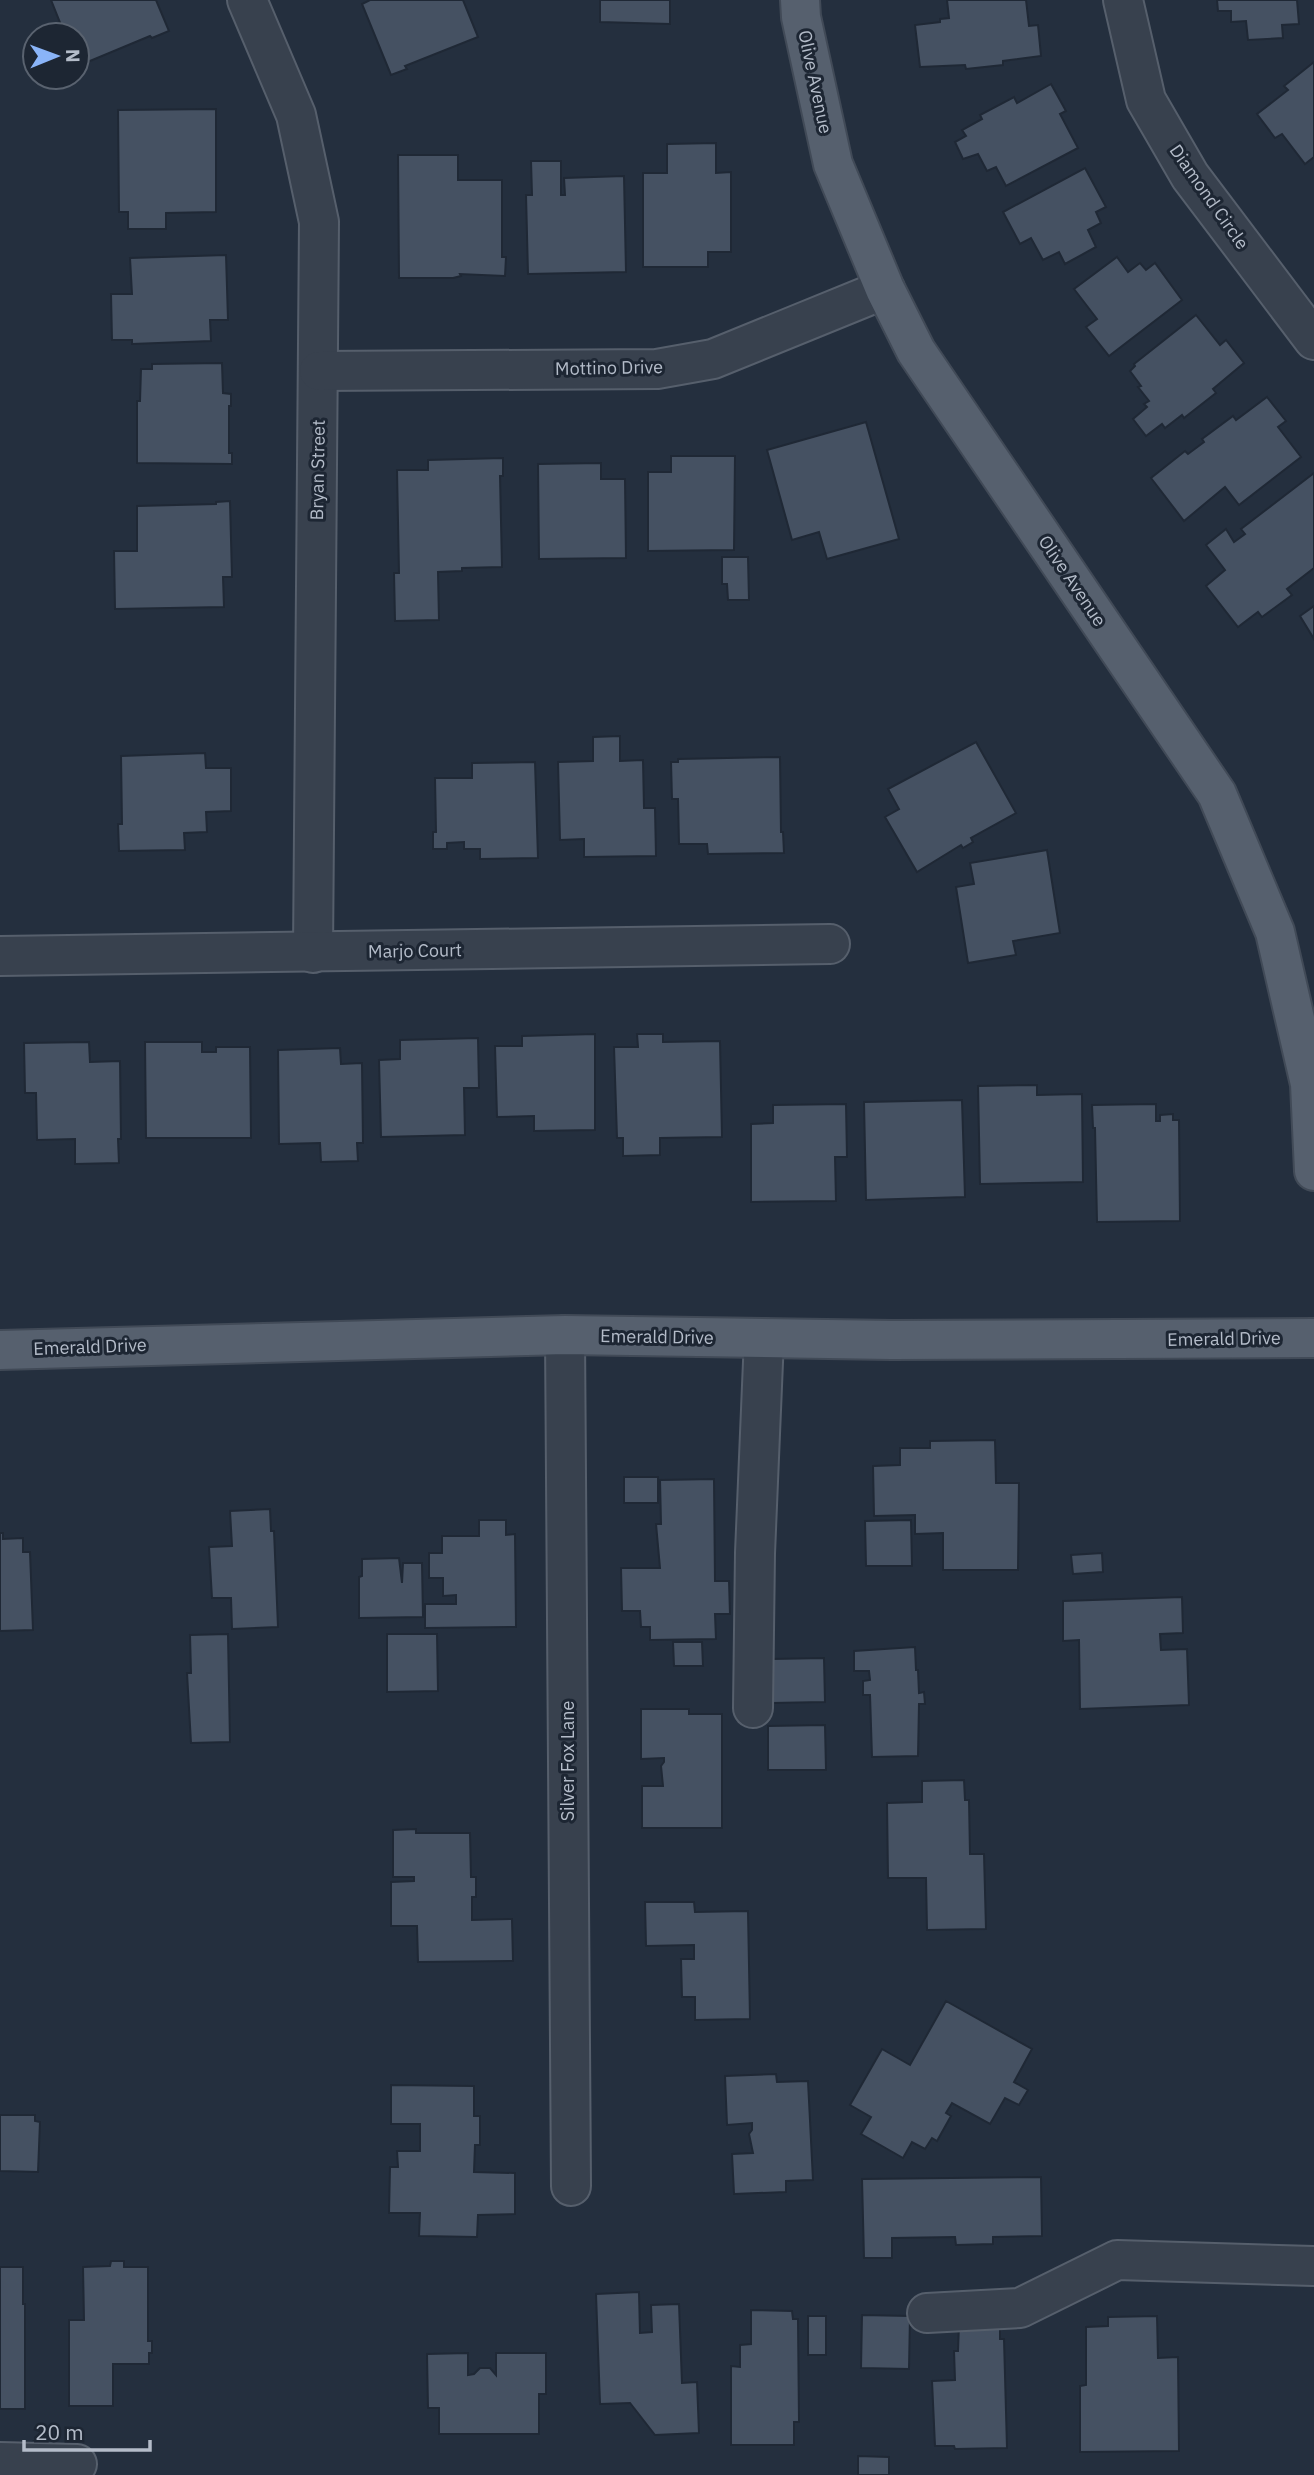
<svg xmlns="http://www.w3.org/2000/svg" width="1314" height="2475" font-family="'IBM Plex Sans',sans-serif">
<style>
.building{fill:#455162;stroke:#1f2835;stroke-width:2}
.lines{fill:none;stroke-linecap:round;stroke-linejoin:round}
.minor-casing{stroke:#565f6c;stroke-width:42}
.major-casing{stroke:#414a57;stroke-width:42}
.minor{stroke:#38414e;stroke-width:38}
.major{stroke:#56606e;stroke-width:38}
.labels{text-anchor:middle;stroke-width:6;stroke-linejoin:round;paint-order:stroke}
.street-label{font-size:18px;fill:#b4bcc9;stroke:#1d2633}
</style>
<rect width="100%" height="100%" fill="#242f3e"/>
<g class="building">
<path d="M 51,0 L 156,0 L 169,31 L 152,38 L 150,36 L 78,66 L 77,35 L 65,35 Z"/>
<path d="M 370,0 L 463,0 L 478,37 L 405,66 L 407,69 L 391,75 L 362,4 Z"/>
<path d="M 600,0 L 670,0 L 670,24 L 600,22 Z"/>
<path d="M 947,0 L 1026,0 L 1029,26 L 1038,25 L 1041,56 L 1003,61 L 1003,65 L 966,69 L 965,65 L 920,67 L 915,25 L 940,22 L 940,19 L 949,18 Z"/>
<path d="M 1217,0 L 1297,0 L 1299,24 L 1282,25 L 1283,38 L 1248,40 L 1246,21 L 1231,22 L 1231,11 L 1218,11 Z"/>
<path d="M 1314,62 L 1314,157 L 1305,164 L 1282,134 L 1275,138 L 1257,114 L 1288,90 L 1284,86 Z"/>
<path d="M 1051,84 L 1066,111 L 1060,114 L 1078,148 L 1006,186 L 996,167 L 987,171 L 978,154 L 963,159 L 955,142 L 966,136 L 962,130 L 982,119 L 980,115 L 1014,97 L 1017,103 Z"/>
<path d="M 216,109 L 216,212 L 166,213 L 166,229 L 128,229 L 128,212 L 119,212 L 118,110 Z"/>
<path d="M 716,143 L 716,173 L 731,172 L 731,252 L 708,252 L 708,267 L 643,267 L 643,173 L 667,173 L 667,144 Z"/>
<path d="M 398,155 L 458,155 L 458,180 L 502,180 L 502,257 L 506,257 L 505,276 L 460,274 L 461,276 L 453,278 L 399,278 Z"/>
<path d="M 531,161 L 561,161 L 561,195 L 565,195 L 564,178 L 624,176 L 626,272 L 528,274 L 526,195 L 532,195 Z"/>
<path d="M 1085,168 L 1106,207 L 1096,212 L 1101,223 L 1088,230 L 1096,247 L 1065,264 L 1059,252 L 1043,260 L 1031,238 L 1020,244 L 1003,212 Z"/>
<path d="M 226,255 L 228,320 L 210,320 L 211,341 L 132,344 L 132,340 L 112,340 L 111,294 L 132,294 L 130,258 Z"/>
<path d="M 1117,257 L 1128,272 L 1140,263 L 1146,270 L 1155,263 L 1182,300 L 1109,356 L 1086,327 L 1097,319 L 1074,289 Z"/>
<path d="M 1196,315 L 1220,345 L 1226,340 L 1244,363 L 1213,389 L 1216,393 L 1184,418 L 1182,415 L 1165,428 L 1162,424 L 1146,436 L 1133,419 L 1147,407 L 1144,404 L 1149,401 L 1138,387 L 1141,386 L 1130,371 L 1135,366 L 1134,364 Z"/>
<path d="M 222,363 L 223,393 L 231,394 L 231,406 L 229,406 L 229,453 L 232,453 L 232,464 L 137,463 L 137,401 L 140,401 L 141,369 L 152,369 L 152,364 Z"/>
<path d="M 1267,397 L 1286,421 L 1278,427 L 1301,457 L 1239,505 L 1225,487 L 1184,521 L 1151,478 L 1185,451 L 1188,454 L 1204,442 L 1202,439 L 1233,416 L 1236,420 Z"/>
<path d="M 866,422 L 899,539 L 827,559 L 819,532 L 792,540 L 767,450 Z"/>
<path d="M 671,456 L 735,456 L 734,550 L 648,551 L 648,472 L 671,472 Z"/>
<path d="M 503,458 L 503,476 L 500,476 L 502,567 L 462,568 L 462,571 L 438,572 L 439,620 L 395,621 L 394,573 L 399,573 L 397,470 L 428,470 L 428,460 Z"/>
<path d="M 601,463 L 601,479 L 625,479 L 626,558 L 539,559 L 538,464 Z"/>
<path d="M 1314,473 L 1314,568 L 1287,589 L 1292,595 L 1262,617 L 1258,612 L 1238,627 L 1206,586 L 1225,570 L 1206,545 L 1226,529 L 1234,542 L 1245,534 L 1241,529 Z"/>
<path d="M 230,501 L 232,577 L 223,577 L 224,607 L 115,609 L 114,551 L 137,551 L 137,506 L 216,504 L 216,502 Z"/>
<path d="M 722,557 L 748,557 L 749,600 L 728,600 L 727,584 L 722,584 Z"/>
<path d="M 1314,606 L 1314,639 L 1300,616 Z"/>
<path d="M 620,736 L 620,761 L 643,760 L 644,808 L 655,808 L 656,856 L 584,857 L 584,839 L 560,840 L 558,762 L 593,761 L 593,737 Z"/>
<path d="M 976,742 L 1016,813 L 971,838 L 973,842 L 963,848 L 961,845 L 917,872 L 885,817 L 899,809 L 888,789 Z"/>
<path d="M 205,753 L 206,768 L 231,768 L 231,811 L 206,812 L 207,832 L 184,833 L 185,850 L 119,851 L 118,824 L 122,824 L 121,756 Z"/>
<path d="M 780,757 L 781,832 L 783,832 L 784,853 L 708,854 L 707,844 L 679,844 L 678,799 L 672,799 L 671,762 L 678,762 L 678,759 Z"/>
<path d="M 535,762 L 538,858 L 480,859 L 480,849 L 464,849 L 464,842 L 447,843 L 447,849 L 433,849 L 433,832 L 436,832 L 435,778 L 472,778 L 472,763 Z"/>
<path d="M 1047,850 L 1060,933 L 1013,941 L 1016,955 L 968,963 L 956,887 L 974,884 L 970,863 Z"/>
<path d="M 595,1034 L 595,1130 L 534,1131 L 534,1116 L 497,1117 L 495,1046 L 522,1046 L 522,1036 Z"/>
<path d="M 637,1034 L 663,1034 L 663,1042 L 720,1041 L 722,1137 L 660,1138 L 660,1155 L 623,1156 L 623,1138 L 617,1138 L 614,1047 L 638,1047 Z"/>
<path d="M 478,1038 L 479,1088 L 464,1088 L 465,1135 L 381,1137 L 379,1060 L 400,1059 L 400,1040 Z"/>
<path d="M 89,1042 L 90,1062 L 120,1061 L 121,1139 L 118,1139 L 119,1163 L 75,1164 L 75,1139 L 37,1140 L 36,1093 L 25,1093 L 24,1043 Z"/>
<path d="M 145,1042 L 202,1042 L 202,1052 L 216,1052 L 216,1047 L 250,1047 L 251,1138 L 146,1138 Z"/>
<path d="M 340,1048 L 341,1064 L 362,1063 L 363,1143 L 357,1143 L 358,1161 L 321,1162 L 320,1143 L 279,1144 L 278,1050 Z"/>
<path d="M 1037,1085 L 1037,1095 L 1082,1094 L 1083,1182 L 980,1184 L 978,1086 Z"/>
<path d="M 962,1100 L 965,1197 L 866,1200 L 864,1102 Z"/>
<path d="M 846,1104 L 847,1157 L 835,1157 L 836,1201 L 751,1202 L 751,1124 L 773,1123 L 773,1105 Z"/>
<path d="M 1156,1104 L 1156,1121 L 1160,1121 L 1160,1115 L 1173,1114 L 1173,1120 L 1179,1120 L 1180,1221 L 1097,1222 L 1095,1128 L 1093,1128 L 1092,1105 Z"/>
<path d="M 995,1440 L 996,1483 L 1019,1483 L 1018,1570 L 943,1570 L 943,1533 L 915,1534 L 915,1515 L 874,1516 L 873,1466 L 900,1465 L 900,1448 L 930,1448 L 930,1441 Z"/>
<rect x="624" y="1477" width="34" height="26"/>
<path d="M 714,1479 L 715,1581 L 729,1581 L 730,1614 L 715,1614 L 716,1639 L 650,1640 L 650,1627 L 641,1627 L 640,1611 L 622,1611 L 621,1568 L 660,1568 L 656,1524 L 661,1524 L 660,1480 Z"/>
<path d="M 270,1509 L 271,1531 L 274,1531 L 278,1627 L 232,1629 L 231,1598 L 212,1598 L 209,1547 L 232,1546 L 230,1511 Z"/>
<path d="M 479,1520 L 506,1520 L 506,1535 L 515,1534 L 516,1627 L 425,1628 L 425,1604 L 456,1604 L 456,1595 L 443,1596 L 443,1578 L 429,1578 L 429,1553 L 442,1553 L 442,1536 L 479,1536 Z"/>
<path d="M 911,1520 L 912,1566 L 866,1566 L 865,1521 Z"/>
<path d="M 0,1533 L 3,1533 L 3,1539 L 23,1538 L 23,1552 L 30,1552 L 33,1630 L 0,1631 Z"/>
<path d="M 1102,1553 L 1103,1572 L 1073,1574 L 1071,1555 Z"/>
<path d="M 399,1558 L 402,1583 L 403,1563 L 422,1563 L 423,1617 L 359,1618 L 359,1577 L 362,1576 L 362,1559 Z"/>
<path d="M 1182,1597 L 1183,1633 L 1160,1634 L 1161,1650 L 1187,1649 L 1189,1705 L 1080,1709 L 1079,1640 L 1063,1641 L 1063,1601 Z"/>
<path d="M 228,1634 L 230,1742 L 191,1743 L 187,1673 L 191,1673 L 190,1635 Z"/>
<path d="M 387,1634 L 437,1634 L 438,1691 L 387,1692 Z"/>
<path d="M 673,1642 L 702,1642 L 703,1666 L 674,1666 Z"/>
<path d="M 915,1647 L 916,1670 L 918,1670 L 919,1693 L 924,1692 L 925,1704 L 919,1704 L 918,1756 L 872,1757 L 870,1695 L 863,1695 L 863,1681 L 870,1680 L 869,1671 L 854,1671 L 854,1651 Z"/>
<path d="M 824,1658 L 825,1702 L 772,1703 L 771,1659 Z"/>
<path d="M 641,1709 L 689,1709 L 689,1714 L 722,1714 L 722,1828 L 642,1828 L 642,1786 L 663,1786 L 661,1766 L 664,1762 L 664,1758 L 641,1759 Z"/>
<path d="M 825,1725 L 826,1770 L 768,1770 L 768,1726 Z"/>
<path d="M 964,1780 L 965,1800 L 969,1800 L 970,1854 L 984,1854 L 986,1929 L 927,1930 L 926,1878 L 888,1878 L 887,1803 L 922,1802 L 922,1781 Z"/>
<path d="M 416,1829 L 416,1833 L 470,1833 L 471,1877 L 476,1877 L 476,1897 L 472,1897 L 472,1920 L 512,1919 L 513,1961 L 418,1962 L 417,1926 L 391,1926 L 391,1882 L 414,1881 L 414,1877 L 393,1877 L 393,1830 Z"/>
<path d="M 645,1902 L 694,1902 L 695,1912 L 748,1911 L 750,2019 L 695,2020 L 695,1997 L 682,1997 L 681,1959 L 694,1959 L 694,1945 L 646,1946 Z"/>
<path d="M 946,2001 L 1032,2049 L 1014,2082 L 1028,2090 L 1019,2105 L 1005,2098 L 990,2124 L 952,2103 L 946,2113 L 951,2116 L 937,2141 L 932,2138 L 925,2149 L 912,2142 L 903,2158 L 861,2134 L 871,2117 L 850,2105 L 882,2049 L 910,2065 Z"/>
<path d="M 776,2074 L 777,2082 L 808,2081 L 813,2180 L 786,2181 L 786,2192 L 734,2194 L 732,2154 L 753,2153 L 749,2134 L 752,2130 L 752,2123 L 727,2125 L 725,2076 Z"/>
<path d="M 391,2085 L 474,2086 L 474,2116 L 480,2116 L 480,2145 L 475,2145 L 474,2172 L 515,2173 L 515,2214 L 478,2215 L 477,2237 L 419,2236 L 420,2213 L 389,2213 L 390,2167 L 398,2167 L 397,2151 L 420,2151 L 420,2124 L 391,2124 Z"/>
<path d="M 0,2115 L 35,2115 L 35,2121 L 40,2122 L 38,2172 L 0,2171 Z"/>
<path d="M 1041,2177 L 1042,2236 L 993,2237 L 993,2244 L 956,2245 L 955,2237 L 892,2238 L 892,2258 L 864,2258 L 862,2179 Z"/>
<path d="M 111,2261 L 124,2261 L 124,2267 L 148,2267 L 148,2341 L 152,2341 L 152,2353 L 149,2353 L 149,2364 L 113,2364 L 113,2406 L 69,2406 L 69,2320 L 84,2320 L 83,2267 L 110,2266 Z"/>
<path d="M 0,2267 L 23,2267 L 23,2304 L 25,2304 L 25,2409 L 0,2409 Z"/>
<path d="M 639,2292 L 640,2333 L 652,2332 L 651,2305 L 679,2304 L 682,2383 L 697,2382 L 699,2433 L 655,2435 L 630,2403 L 600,2404 L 596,2294 Z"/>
<path d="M 751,2310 L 792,2311 L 793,2319 L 798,2319 L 799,2422 L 794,2422 L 794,2445 L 731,2445 L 731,2366 L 740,2367 L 740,2345 L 751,2344 Z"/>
<path d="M 862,2315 L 910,2316 L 909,2369 L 861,2368 Z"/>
<rect x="808" y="2316" width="18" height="39"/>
<path d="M 1157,2316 L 1158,2358 L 1178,2357 L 1179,2451 L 1080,2452 L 1080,2386 L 1086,2385 L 1086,2327 L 1108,2326 L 1108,2317 Z"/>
<path d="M 1000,2323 L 1000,2339 L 1004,2339 L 1007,2448 L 955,2449 L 954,2446 L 935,2446 L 932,2381 L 955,2380 L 954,2351 L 958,2351 L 959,2324 Z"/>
<path d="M 468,2353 L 468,2375 L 474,2374 L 480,2368 L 490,2368 L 496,2375 L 496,2353 L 546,2353 L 546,2394 L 539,2394 L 539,2434 L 439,2434 L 439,2408 L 428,2408 L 427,2354 Z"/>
<path d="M 858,2456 L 889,2457 L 889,2475 L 858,2475 Z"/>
</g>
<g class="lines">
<g class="minor-casing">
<g id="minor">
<path d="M 247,0 L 296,115 L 319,222 L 313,953"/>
<path d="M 1123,0 L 1146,100 L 1190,176 L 1314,340"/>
<path d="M 319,371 L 657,369 L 713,359 L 885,289"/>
<path d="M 0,956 L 830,944"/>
<path d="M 565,1335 L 571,2186"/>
<path d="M 753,1708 L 755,1553 L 764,1338"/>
<path d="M 927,2313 L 1020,2308 L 1117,2260 L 1314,2266"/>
<path d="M 0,2462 L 77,2464"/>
</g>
</g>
<g class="major-casing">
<g id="major">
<path d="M 800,0 L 801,17 L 833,164 L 885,289 L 916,351 L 1217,794 L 1275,932 L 1310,1084 L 1314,1171"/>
<path d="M 0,1350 L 565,1335 L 892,1340 L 1314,1338"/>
</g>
</g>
<use href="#minor" class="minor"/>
<use href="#major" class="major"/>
</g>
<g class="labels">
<g class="street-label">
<text transform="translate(815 82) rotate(78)" y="6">Olive Avenue</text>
<text transform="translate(1209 197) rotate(55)" y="6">Diamond Circle</text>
<text transform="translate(609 368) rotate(-1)" y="6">Mottino Drive</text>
<text transform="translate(318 470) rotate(-89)" y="6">Bryan Street</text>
<text transform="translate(1072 581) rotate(56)" y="6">Olive Avenue</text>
<text transform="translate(415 951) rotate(-1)" y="6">Marjo Court</text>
<text transform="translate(657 1337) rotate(1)" y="6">Emerald Drive</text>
<text transform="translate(1224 1339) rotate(-1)" y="6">Emerald Drive</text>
<text transform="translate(90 1347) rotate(-2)" y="6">Emerald Drive</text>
<text transform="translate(568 1761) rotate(-90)" y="6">Silver Fox Lane</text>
</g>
</g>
<g transform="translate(56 56) rotate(89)"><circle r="33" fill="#1d2633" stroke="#59626f" stroke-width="2"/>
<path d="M0-5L12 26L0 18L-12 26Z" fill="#8ab4f8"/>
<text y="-10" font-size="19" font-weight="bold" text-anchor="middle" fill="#b4bcc9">N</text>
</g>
<path d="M24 2440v10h126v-10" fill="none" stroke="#b4bcc9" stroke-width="3.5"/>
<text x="35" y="2440" font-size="21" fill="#b4bcc9" stroke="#1d2633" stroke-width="5" paint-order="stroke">20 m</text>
</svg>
